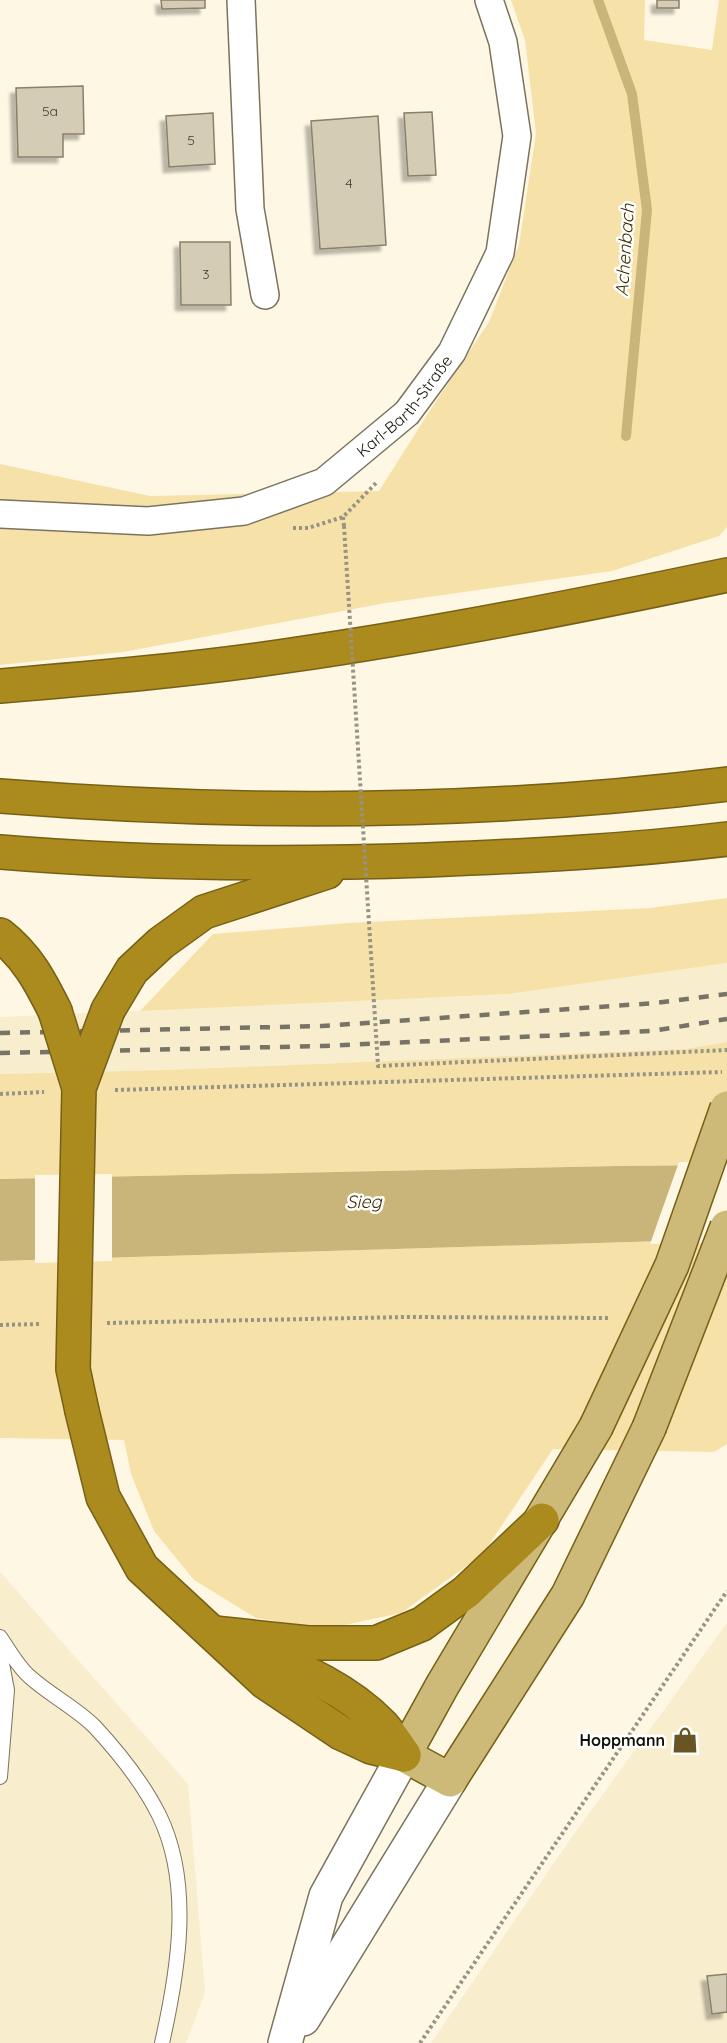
<svg xmlns="http://www.w3.org/2000/svg" width="727" height="2043" font-family="Quicksand,sans-serif">
<style>
.built{fill:#f8edcd}
.green{fill:#f6e2a8}
.water{fill:#c9b47a}
.pier{fill:#fef7e4}
.lines{fill:none;stroke-linecap:round;stroke-linejoin:round}
.stream{stroke:#c9b47a;stroke-width:10}
.building{fill:#d4ccb4;stroke:#88806a;stroke-width:1.5;filter:url(#shadow)}
.lane-casing{stroke:#7b735e;stroke-width:16}
.street-casing{stroke:#7b735e;stroke-width:30}
.secondary-casing{stroke:#7b735e;stroke-width:36}
.primary-casing{stroke:#766016;stroke-width:36}
.highway-casing{stroke:#766016;stroke-width:36}
.path{stroke:#989385;stroke-width:4;stroke-dasharray:3 3;stroke-linecap:butt}
.lane{stroke:#fff;stroke-width:14}
.street{stroke:#fff;stroke-width:27}
.secondary{stroke:#fff;stroke-width:33}
.primary{stroke:#cdb978;stroke-width:33}
.highway{stroke:#ab8b1e;stroke-width:33}
.rail{stroke:#787367;stroke-width:4.5;stroke-dasharray:10 10;stroke-linecap:butt}
.primary-bridge-casing{stroke:#766016;stroke-width:36;stroke-linecap:butt}
.highway-bridge-casing{stroke:#766016;stroke-width:36;stroke-linecap:butt}
.path-bridge{stroke:#989385;stroke-width:4;stroke-dasharray:3 3;stroke-linecap:butt}
.primary-bridge{stroke:#cdb978;stroke-width:33}
.highway-bridge{stroke:#ab8b1e;stroke-width:33}
.labels{text-anchor:middle;stroke-width:5;stroke-linejoin:round;paint-order:stroke}
.number-label{font-size:14px;fill:#433f33}
.street-label{font-size:16px;fill:#131008;stroke:#fff}
.poi-label{font-size:16px;font-weight:bold;fill:#131008;stroke:#fff;text-anchor:end}
.water-label{font-size:18px;font-style:italic;fill:#3d2e00;stroke:#fff}
</style>
<defs>
<filter id="shadow"><feDropShadow dx="-5.5" dy="5.5" stdDeviation="1.5" flood-color="#0004"/></filter>
</defs>
<rect width="100%" height="100%" fill="#fef7e4"/>
<g class="built">
<path d="M 727,963 L 727,1042 L 685,1049 L 165,1070 L 0,1074 L 0,1017 L 509,994 Z"/>
<path d="M 0,1572 L 188,1784 L 205,1992 L 186,2043 L 0,2043 Z"/>
<path d="M 727,1623 L 727,2043 L 431,2043 L 569,1841 Z"/>
</g>
<g class="green">
<path d="M 511,0 L 645,0 L 644,40 L 712,50 L 719,0 L 727,0 L 727,527 L 719,536 L 612,571 L 386,603 L 123,652 L 0,665 L 0,464 L 150,496 L 379,491 L 429,412 L 489,322 L 519,245 L 536,133 L 525,40 Z"/>
<path d="M 727,898 L 727,963 L 509,994 L 140,1011 L 213,934 L 348,923 L 650,908 Z"/>
<path d="M 727,1042 L 727,1165 L 617,1166 L 0,1179 L 0,1074 L 165,1070 L 685,1049 Z"/>
<path d="M 727,1239 L 727,1444 L 714,1452 L 553,1449 L 482,1555 L 401,1613 L 326,1629 L 256,1618 L 194,1580 L 154,1531 L 131,1474 L 124,1440 L 0,1438 L 0,1261 Z"/>
</g>
<path class="water" d="M 727,1165 L 727,1239 L 0,1261 L 0,1179 L 617,1166 Z"/>
<g class="pier">
<path d="M 679,1162 L 727,1162 L 727,1242 L 650,1244 Z"/>
<path d="M 112,1174 L 112,1261 L 35,1263 L 35,1175 Z"/>
</g>
<g class="lines">
<path class="stream" d="M 598,0 L 632,94 L 647,210 L 626,436"/>
</g>
<g class="building">
<path d="M 161,0 L 205,0 L 205,8 L 162,9 Z"/>
<rect x="657" y="0" width="22" height="8"/>
<path d="M 83,86 L 84,134 L 63,134 L 63,157 L 18,157 L 16,88 Z"/>
<path d="M 432,112 L 436,175 L 408,176 L 404,113 Z"/>
<path d="M 213,113 L 215,164 L 169,167 L 166,116 Z"/>
<path d="M 378,116 L 386,245 L 320,249 L 311,121 Z"/>
<path d="M 180,242 L 230,242 L 231,305 L 181,305 Z"/>
<path d="M 727,1974 L 727,2012 L 712,2014 L 707,1976 Z"/>
</g>
<g class="lines">
<g class="lane-casing">
<g id="lane">
<path d="M 0,1637 C 9,1650 18,1667 30,1677 C 50,1695 76,1708 95,1727 C 119,1753 143,1783 159,1815 C 193,1884 178,1972 162,2043"/>
<path d="M 0,1653 L 7,1690 L 0,1777"/>
</g>
</g>
<g class="street-casing">
<g id="street">
<path d="M 241,0 L 250,209 L 265,295"/>
<path id="s1" d="M 0,514 L 148,521 L 244,511 L 324,482 L 407,413 L 452,352 L 500,253 L 517,136 L 503,42 L 489,0"/>
</g>
</g>
<g class="secondary-casing">
<g id="secondary">
<path d="M 303,2019 L 450,1780"/>
<path d="M 285,2043 L 326,1896 L 404,1755"/>
</g>
</g>
<g class="primary-casing">
<path id="primary" d="M 596,1427 L 442,1686 L 404,1755 L 450,1780 L 568,1595 L 649,1428"/>
</g>
<g class="highway-casing">
<g id="highway">
<path d="M 0,686 C 95,678 190,670 285,656 C 433,635 580,606 727,575"/>
<path d="M 0,796 C 241,815 486,814 727,784"/>
<path d="M 0,852 C 142,864 285,865 427,860 C 528,856 627,851 727,839"/>
<path d="M 0,935 C 27,956 40,981 55,1011"/>
<path d="M 108,1010 L 132,970 L 161,943 L 204,912 L 327,872"/>
<path d="M 82,1411 L 103,1497 L 142,1568 L 265,1682 L 341,1733 L 371,1747 L 404,1755"/>
<path d="M 214,1633 L 308,1643 L 376,1643 L 422,1624 L 466,1592 L 542,1520"/>
<path d="M 245,1646 C 294,1667 344,1686 382,1725 C 390,1734 397,1745 404,1755"/>
</g>
</g>
<g class="path">
<path d="M 343,517 L 344,526"/>
<path d="M 293,528 L 308,528 L 343,517 L 377,482"/>
<path d="M 115,1090 L 722,1072"/>
<path d="M 0,1094 L 44,1092"/>
<path d="M 107,1323 L 406,1317 L 609,1318"/>
<path d="M 0,1325 L 39,1324"/>
<path d="M 420,2043 L 727,1591"/>
</g>
<use href="#lane" class="lane"/>
<use href="#street" class="street"/>
<use href="#secondary" class="secondary"/>
<use href="#primary" class="primary"/>
<use href="#highway" class="highway"/>
<g class="rail">
<path d="M 0,1033 L 322,1026 L 656,1003 L 727,994"/>
<path d="M 0,1053 L 323,1046 L 652,1031 L 727,1019"/>
</g>
<g class="primary-bridge-casing">
<g id="primary-bridge">
<path d="M 596,1427 L 672,1265 L 727,1108"/>
<path d="M 649,1428 L 727,1227"/>
</g>
</g>
<g class="highway-bridge-casing">
<g id="highway-bridge">
<path d="M 55,1011 L 79,1088"/>
<path d="M 82,1411 L 73,1369 L 79,1088 L 108,1010"/>
</g>
</g>
<path class="path-bridge" d="M 344,526 L 378,1066 L 727,1050"/>
<use href="#primary-bridge" class="primary-bridge"/>
<use href="#highway-bridge" class="highway-bridge"/>
</g>
<defs>
<g id="shop-bare" transform="scale(2.07)"><path d="M-5-2.5h2.3a2.7 3.5 0 0 1 5.4 0H5L5.5 6h-11ZM-1.5-2.5h3a1.5 2.3 0 0 0-3 0Z" fill="#675624" stroke="#fff" stroke-width="2.5" paint-order="stroke"/></g>
</defs>
<g fill-rule="evenodd">
<use href="#shop-bare" x="685" y="1740"/>
</g>
<g class="labels">
<g class="number-label">
<text x="50" y="116">5a</text>
<text x="191" y="145">5</text>
<text x="349" y="188">4</text>
<text x="206" y="279">3</text>
</g>
<g class="street-label">
<text dy="6" stroke="none"><textPath href="#s1" startOffset="441">Karl-Barth-Straße</textPath></text>
</g>
<g class="poi-label">
<text x="665" y="1746">Hoppmann</text>
</g>
<g class="water-label">
<text transform="translate(625 250) rotate(-86)" y="6">Achenbach</text>
<text transform="translate(364 1202) rotate(-1)" y="6">Sieg</text>
</g>
</g>
</svg>
